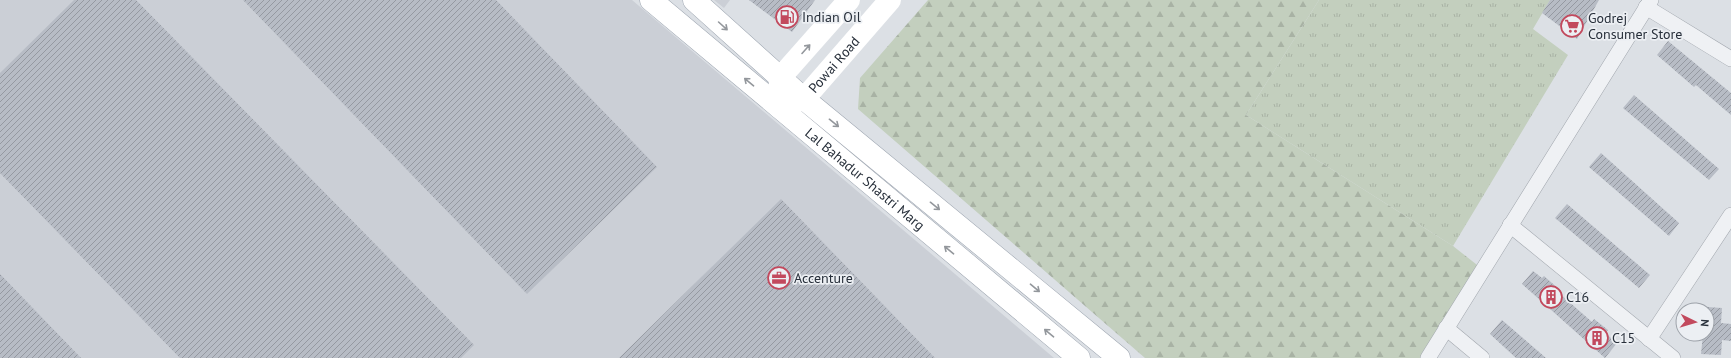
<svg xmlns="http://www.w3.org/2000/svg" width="1731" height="358" font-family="'PT Sans',sans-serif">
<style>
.built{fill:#cbcfd6}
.grass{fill:url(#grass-tufts)}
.forest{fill:url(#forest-firs)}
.building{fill:url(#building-hatch)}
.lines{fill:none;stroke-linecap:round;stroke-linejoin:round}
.minor-casing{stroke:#a2a7ae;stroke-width:16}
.primary-casing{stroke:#9da5b0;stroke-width:23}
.minor{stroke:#eff1f4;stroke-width:15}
.secondary{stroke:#fff;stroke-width:22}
.primary{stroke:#fff;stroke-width:22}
.oneway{stroke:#93979c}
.labels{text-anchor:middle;stroke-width:3.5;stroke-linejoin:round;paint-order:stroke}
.poi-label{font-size:14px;fill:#272f3a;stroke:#eceff3;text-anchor:start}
.street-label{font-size:14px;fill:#272f3a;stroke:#eceff3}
</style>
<defs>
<pattern id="grass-tufts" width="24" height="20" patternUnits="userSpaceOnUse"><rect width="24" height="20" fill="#c3cfbe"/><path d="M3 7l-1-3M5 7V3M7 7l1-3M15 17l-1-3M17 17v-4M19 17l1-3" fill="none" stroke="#a8b2a4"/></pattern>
<pattern id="forest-firs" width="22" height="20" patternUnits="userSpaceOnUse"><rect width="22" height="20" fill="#c3cfbe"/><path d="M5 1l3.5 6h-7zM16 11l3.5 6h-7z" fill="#a8b2a4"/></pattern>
<pattern id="building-hatch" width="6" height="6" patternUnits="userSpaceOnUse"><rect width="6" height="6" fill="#b7bcc5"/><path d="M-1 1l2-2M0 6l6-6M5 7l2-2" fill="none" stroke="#9599a1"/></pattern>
</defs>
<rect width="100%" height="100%" fill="#dce0e5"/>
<g class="built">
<path d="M 0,0 L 632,0 L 1054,358 L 0,358 Z"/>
<path d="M 714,0 L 730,0 L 724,8 Z"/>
</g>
<path class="grass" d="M 1319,0 L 1550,0 L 1533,29 L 1568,55 L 1453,246 L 1246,115 Z"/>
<path class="forest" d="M 928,0 L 1319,0 L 1246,115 L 1453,246 L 1481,268 L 1422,358 L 1145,358 L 858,109 L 860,78 Z"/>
<g class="building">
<path d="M 74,0 L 136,0 L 474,345 L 461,358 L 180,358 L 0,173 L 0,73 Z"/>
<path d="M 243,0 L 496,0 L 657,167 L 527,294 Z"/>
<path d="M 749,0 L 815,0 L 792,32 Z"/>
<path d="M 1550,0 L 1599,0 L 1577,39 L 1542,13 Z"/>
<path d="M 1668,41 L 1731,93 L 1731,115 L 1696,85 L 1694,87 L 1657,55 Z"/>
<path d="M 1634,95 L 1719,169 L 1709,180 L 1623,108 Z"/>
<path d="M 1601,153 L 1679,223 L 1669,236 L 1589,167 Z"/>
<path d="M 781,199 L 935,358 L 619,358 Z"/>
<path d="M 1567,204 L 1650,275 L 1639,288 L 1555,218 Z"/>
<path d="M 1533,271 L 1542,278 L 1544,276 L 1561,291 L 1559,293 L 1592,322 L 1594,319 L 1608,330 L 1605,333 L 1617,343 L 1605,358 L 1522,284 Z"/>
<path d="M 0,274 L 81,358 L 0,358 Z"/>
<path d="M 1707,307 L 1722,308 L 1721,323 L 1731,324 L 1731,341 L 1722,340 L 1721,355 L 1701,354 L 1703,334 L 1707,334 Z"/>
<path d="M 1502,320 L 1546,358 L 1516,358 L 1490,334 Z"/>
</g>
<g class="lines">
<g class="minor-casing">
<g id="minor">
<path d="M 1646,7 L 1731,59"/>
<path d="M 1510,225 L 1673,358"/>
<path d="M 1446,328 L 1482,358"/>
<path d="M 1649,339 L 1731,215"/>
<path d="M 1428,358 L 1651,0"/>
</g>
</g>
<g class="primary-casing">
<g id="primary">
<path id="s2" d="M 651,0 L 1079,358"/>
<path d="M 694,0 L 804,99 L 1119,358"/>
</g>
</g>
<use href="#minor" class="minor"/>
<path class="secondary" id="s1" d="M 849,0 L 780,78 L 779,107 L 804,99 L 890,0"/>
<use href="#primary" class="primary"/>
</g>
<defs><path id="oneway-shaft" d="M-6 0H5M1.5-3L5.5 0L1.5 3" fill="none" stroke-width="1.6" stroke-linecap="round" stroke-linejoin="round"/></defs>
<g class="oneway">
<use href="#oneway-shaft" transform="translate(723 26) rotate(42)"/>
<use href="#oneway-shaft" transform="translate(806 49) rotate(-48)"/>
<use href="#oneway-shaft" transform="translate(749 82) rotate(-140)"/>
<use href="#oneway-shaft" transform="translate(834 123) rotate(39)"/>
<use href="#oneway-shaft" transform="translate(935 206) rotate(39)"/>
<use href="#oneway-shaft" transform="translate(949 250) rotate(-140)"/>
<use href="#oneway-shaft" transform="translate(1035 288) rotate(40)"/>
<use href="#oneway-shaft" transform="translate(1049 333) rotate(-140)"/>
</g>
<defs>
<g id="fuel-ring" transform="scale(1.15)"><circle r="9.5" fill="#eceff3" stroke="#c2495d" stroke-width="1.5"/><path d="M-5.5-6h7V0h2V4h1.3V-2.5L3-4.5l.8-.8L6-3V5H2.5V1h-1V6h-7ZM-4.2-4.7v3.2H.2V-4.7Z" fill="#c2495d"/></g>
<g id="supermarket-ring" transform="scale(1.15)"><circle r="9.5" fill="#eceff3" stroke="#c2495d" stroke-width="1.5"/><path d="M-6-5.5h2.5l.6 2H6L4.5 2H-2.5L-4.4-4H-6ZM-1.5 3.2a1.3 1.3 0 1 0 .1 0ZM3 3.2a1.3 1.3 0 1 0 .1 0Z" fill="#c2495d"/></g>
<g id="office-ring" transform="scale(1.15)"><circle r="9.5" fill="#eceff3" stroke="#c2495d" stroke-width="1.5"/><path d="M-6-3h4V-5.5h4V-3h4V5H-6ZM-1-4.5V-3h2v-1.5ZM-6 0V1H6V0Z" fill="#c2495d"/></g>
<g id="building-ring" transform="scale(1.15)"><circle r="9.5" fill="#eceff3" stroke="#c2495d" stroke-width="1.5"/><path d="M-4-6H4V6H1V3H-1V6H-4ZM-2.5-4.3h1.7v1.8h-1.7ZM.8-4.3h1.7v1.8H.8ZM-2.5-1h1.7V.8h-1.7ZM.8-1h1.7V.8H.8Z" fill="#c2495d"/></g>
</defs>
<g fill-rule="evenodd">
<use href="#fuel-ring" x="787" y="17"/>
<use href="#supermarket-ring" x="1572" y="26"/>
<use href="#office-ring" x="779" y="278"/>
<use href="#building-ring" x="1551" y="297"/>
<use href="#building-ring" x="1597" y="338"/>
</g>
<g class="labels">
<g class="poi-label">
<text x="802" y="22">Indian Oil</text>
<text x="1588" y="23">Godrej<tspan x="1588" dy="16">Consumer Store</tspan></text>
<text x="794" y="283">Accenture</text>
<text x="1566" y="302">C16</text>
<text x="1612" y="343">C15</text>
</g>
<g class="street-label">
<text dy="5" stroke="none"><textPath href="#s1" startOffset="205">Powai Road</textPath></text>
<text dy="5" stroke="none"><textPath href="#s2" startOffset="279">Lal Bahadur Shastri Marg</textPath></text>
</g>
</g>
<g transform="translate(1695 322) rotate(95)"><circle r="19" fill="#eceff3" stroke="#9da2a9"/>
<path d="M0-3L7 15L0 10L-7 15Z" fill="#c2495d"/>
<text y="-6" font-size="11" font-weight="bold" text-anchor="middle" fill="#272f3a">N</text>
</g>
</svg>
